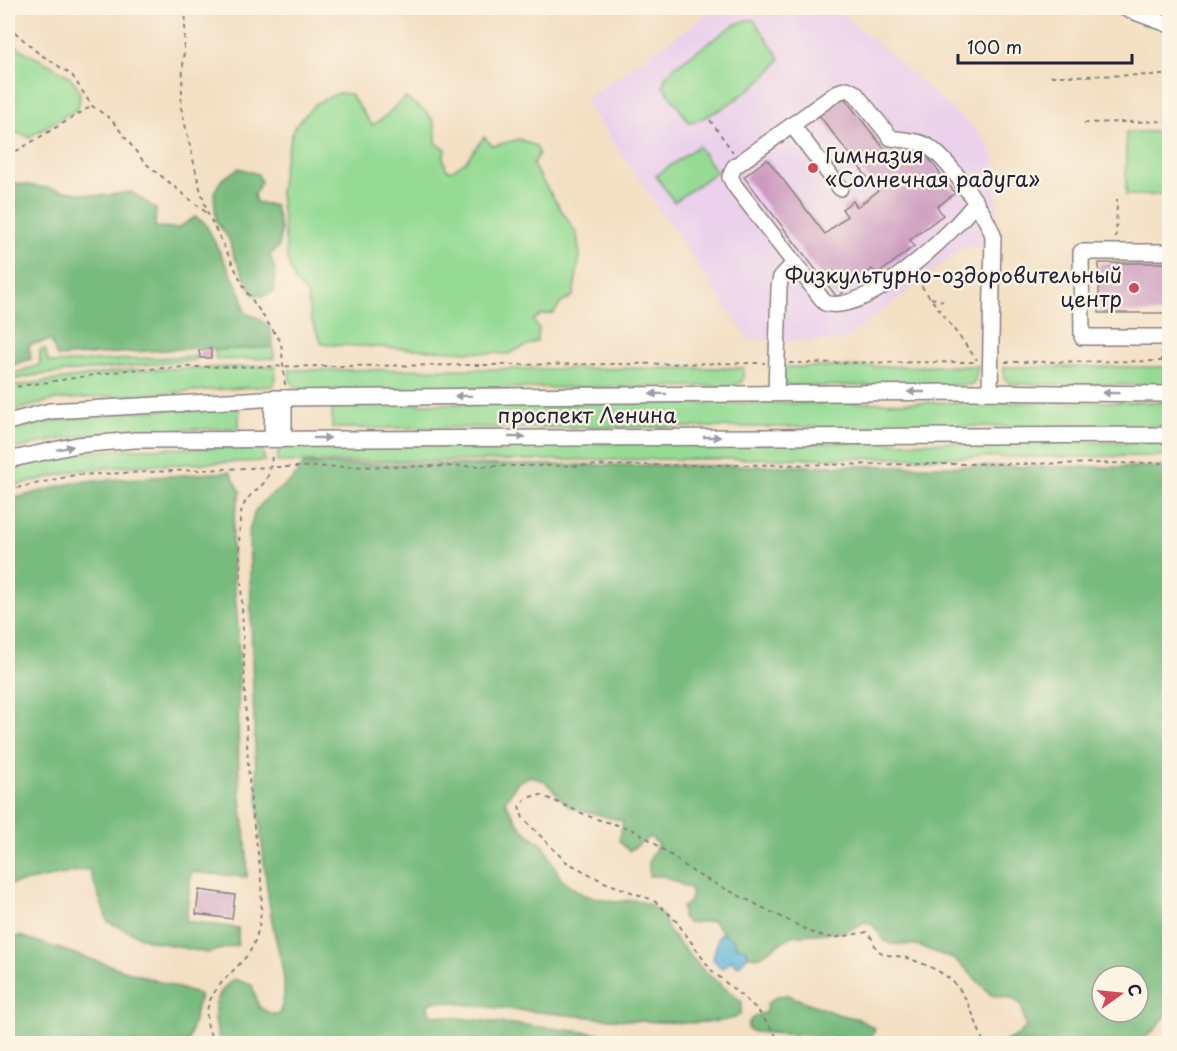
<svg xmlns="http://www.w3.org/2000/svg" width="1177" height="1051" font-family="'Playpen Sans',sans-serif">
<style>
.built{fill:#ebd1eb}
.green{fill:#95db94;stroke:#5c7e68;stroke-width:1.5}
.forest{fill:#78bb7e;stroke:#4d6e5c;stroke-width:1.5;fill-rule:evenodd}
.water{fill:#5ab3d8;stroke:#3e6a8a;stroke-width:1.5}
.building{fill:#cc9ac0}
.lines{fill:none;stroke-linecap:round;stroke-linejoin:round}
.minor-casing{stroke:#8a807e;stroke-width:18}
.path{stroke:#8a807e;stroke-width:2;stroke-dasharray:4.5 4.5;stroke-linecap:butt}
.minor{stroke:#fff;stroke-width:15}
.oneway{fill:#9c9ca7}
.poi-dot{fill:#d1495b;stroke:#fcf5e5;stroke-width:2}
.labels{text-anchor:middle;stroke-width:5;stroke-linejoin:round;paint-order:stroke}
.poi-label{font-size:21px;fill:#22223b;stroke:#fcf5e5;text-anchor:start}
.street-label{font-size:21px;fill:#22223b;stroke:#fcf5e5}
</style>
<rect width="100%" height="100%" fill="#fcf5e5"/>
<filter id="ink" filterUnits="userSpaceOnUse"><feTurbulence type="fractalNoise" baseFrequency=".0167" numOctaves="2"/><feDisplacementMap in="SourceGraphic" scale="12" xChannelSelector="R" yChannelSelector="G"/><feConvolveMatrix kernelMatrix="1 2 1 2 8 2 1 2 1" color-interpolation-filters="sRGB"/></filter>
<filter id="wash" filterUnits="userSpaceOnUse"><feTurbulence type="fractalNoise" baseFrequency=".008" numOctaves="4" result="noise"/><feDisplacementMap in="SourceGraphic" scale="24" xChannelSelector="R" yChannelSelector="G"/><feGaussianBlur stdDeviation="1.35" result="paint"/><feColorMatrix in="noise" values="0 0 0 0 0 0 0 0 0 0 0 0 0 0 0 0 0 1.4 0 .05"/><feComposite in="paint" operator="in"/></filter>
<g filter="url(#wash)">
<rect width="100%" height="100%" fill="#f3dfc2"/>
<path class="built" d="M 717,8 L 836,8 L 972,126 L 988,146 L 995,159 L 999,247 L 964,247 L 844,341 L 749,340 L 584,100 Z"/>
<g class="green">
<path d="M 747,20 L 754,20 L 780,58 C 773,77 708,122 689,122 L 663,86 L 665,77 L 673,68 L 734,25 Z"/>
<path d="M 8,32 C 12,36 14,43 18,47 C 36,63 93,73 77,109 L 29,137 L 8,130 Z"/>
<path d="M 338,93 L 350,94 L 372,125 C 387,119 392,106 406,98 C 427,114 437,113 436,143 L 446,149 L 443,157 L 446,169 L 451,171 L 466,161 L 484,137 L 493,146 L 519,139 L 536,146 L 539,154 L 533,164 L 536,171 L 577,234 L 580,256 L 573,296 L 560,304 L 554,313 L 541,315 L 533,320 L 539,329 L 537,341 L 508,354 L 322,344 L 311,319 L 307,294 L 295,281 L 288,263 L 280,193 L 283,168 L 294,127 L 315,104 Z"/>
<rect x="1126" y="132" width="43" height="63"/>
<path d="M 698,146 L 716,172 L 674,202 L 656,176 Z"/>
<path d="M 273,347 L 274,358 L 216,360 L 215,350 Z"/>
<path d="M 45,349 L 48,361 L 54,363 L 195,356 L 196,360 L 35,375 L 8,381 L 8,375 L 40,365 L 40,350 Z"/>
<path d="M 275,366 L 276,379 L 273,386 L 54,400 L 8,412 L 8,388 L 16,386 L 127,370 Z"/>
<path d="M 978,366 L 975,381 L 970,385 L 789,386 L 784,382 L 782,367 Z"/>
<path d="M 1004,367 L 1169,367 L 1169,385 L 1015,384 L 1009,383 L 1004,377 Z"/>
<path d="M 744,368 L 742,382 L 734,386 L 310,390 L 296,388 L 290,380 L 289,370 Z"/>
<path d="M 1169,402 L 1170,426 L 332,428 L 332,404 Z"/>
<path d="M 239,406 L 239,428 C 162,431 82,429 8,451 L 8,429 C 84,413 161,410 239,406 Z"/>
<path d="M 1170,442 L 1169,456 L 277,462 C 277,450 279,448 291,444 Z"/>
<path d="M 256,447 L 262,449 L 265,461 L 126,466 L 76,471 L 8,487 L 8,468 L 73,453 L 126,449 Z"/>
</g>
<g class="forest">
<path d="M 239,168 L 258,174 L 261,182 L 254,195 L 256,202 L 275,206 L 281,230 L 279,247 L 270,255 L 275,270 L 274,292 L 263,296 L 253,294 L 233,254 L 229,239 L 216,221 L 214,192 L 222,179 Z"/>
<path d="M 8,182 L 99,196 L 132,192 L 156,209 L 155,227 L 178,228 L 195,217 L 205,223 L 242,296 L 245,313 L 258,318 L 270,328 L 273,347 L 215,350 L 211,347 L 57,357 L 51,340 L 29,345 L 31,359 L 8,367 Z"/>
<path d="M 303,464 L 1169,467 L 1170,1009 C 1159,1025 1152,1036 1134,1044 L 1002,1043 L 1018,1035 L 1026,1027 L 1021,1004 L 1011,998 L 991,995 L 966,969 L 953,959 L 916,945 L 891,944 L 885,941 L 872,924 L 865,922 L 847,931 L 791,936 L 759,957 L 748,956 L 746,948 L 736,947 L 733,939 L 726,936 L 713,921 L 688,923 L 682,917 L 682,907 C 691,903 692,899 691,889 L 664,876 L 649,876 L 649,861 L 658,844 L 650,837 L 629,851 L 619,841 L 623,821 L 570,807 L 544,781 L 530,776 L 517,783 L 505,802 L 522,829 L 544,846 L 561,879 L 584,895 L 616,902 L 633,900 L 648,904 L 663,916 L 669,932 L 703,970 L 742,1002 L 740,1015 C 714,1037 482,1005 435,1001 L 427,1006 L 432,1015 L 682,1043 L 221,1044 C 212,1018 210,996 234,979 L 252,985 L 259,1007 L 271,1014 L 279,1014 C 292,986 277,950 272,921 C 251,793 253,661 249,531 L 255,511 L 266,499 L 293,479 ZM 1102,976 L 1138,976 L 1138,1012 L 1102,1012 Z"/>
<path d="M 230,472 L 241,492 C 225,532 235,585 238,627 C 240,677 237,727 239,777 C 241,811 249,844 247,877 L 191,872 L 186,921 L 238,928 L 238,945 L 207,953 L 148,940 L 108,922 L 89,869 L 8,885 L 8,500 L 75,482 Z"/>
<path d="M 20,936 L 200,995 L 188,1043 L 8,1043 L 8,938 Z"/>
<path d="M 787,995 L 837,1014 L 859,1019 L 875,1029 L 871,1040 L 754,1032 L 748,1029 L 748,1024 L 753,1017 L 766,1012 L 767,1004 L 777,996 Z"/>
</g>
<path class="water" d="M 721,933 L 733,939 L 736,947 L 746,948 L 748,956 L 738,966 L 731,961 L 722,969 L 713,959 L 718,938 Z"/>
<g id="blocks">
<g class="building">
<path d="M 842,95 L 897,165 L 920,147 L 955,193 L 937,207 L 943,215 L 910,240 L 914,246 L 877,275 L 872,269 L 837,297 L 744,177 L 767,159 L 825,234 L 847,216 L 842,209 L 853,201 L 857,207 L 878,191 L 818,114 Z"/>
<rect x="1099" y="263" width="71" height="50"/>
<path d="M 211,349 L 211,358 L 200,358 L 199,350 Z"/>
<path d="M 199,890 L 235,895 L 232,919 L 196,914 Z"/>
</g>
</g>
</g>
<g filter="url(#ink)">
<use href="#blocks" fill-opacity="0" stroke="#8a807e" stroke-width="1.5"/>
<g class="lines">
<g class="minor-casing">
<g id="minor">
<path d="M 1124,8 L 1170,25"/>
<path d="M 792,125 L 840,188"/>
<path d="M 976,202 C 952,234 866,316 825,303 L 735,186 L 730,177 L 734,167 L 838,92 L 847,89 L 855,93 L 891,138 C 901,140 914,140 923,144 C 946,153 984,212 993,235 L 990,392"/>
<path d="M 1170,252 L 1081,252 L 1082,337 L 1170,337"/>
<path d="M 776,393 L 779,287 L 781,277 L 794,263"/>
<path d="M 8,422 L 50,411 L 279,398 L 967,392 L 1170,394"/>
<path d="M 284,438 L 284,398"/>
<path d="M 272,439 L 273,398"/>
<path d="M 8,460 L 77,445 L 135,440 L 1170,435"/>
</g>
</g>
<g class="path">
<path d="M 186,8 L 181,107 L 199,185 L 208,214 L 246,291 L 281,342 L 285,385"/>
<path d="M 8,26 L 37,52 L 72,75 L 92,106 L 111,119 L 144,162 L 208,214"/>
<path d="M 1051,76 L 1170,75"/>
<path d="M 710,120 L 733,152"/>
<path d="M 1084,123 L 1170,121"/>
<path d="M 8,156 L 92,106"/>
<path d="M 1116,238 L 1117,199"/>
<path d="M 916,279 L 977,360"/>
<path d="M 931,298 L 943,301"/>
<path d="M 1162,349 L 1162,361"/>
<path d="M 1005,362 L 1170,361"/>
<path d="M 789,363 L 978,362"/>
<path d="M 8,388 L 127,370 L 187,367 L 765,363"/>
<path d="M 8,490 L 75,475 L 272,467 L 1170,463"/>
<path d="M 215,1044 C 192,1002 222,984 245,958 C 254,948 258,933 260,920 C 266,877 253,835 250,793 C 244,710 244,626 239,542 C 240,532 239,519 242,509 C 252,483 271,494 272,452"/>
<path d="M 782,1044 L 757,1009 L 711,970 L 677,922 L 666,911 L 653,900 L 604,882 L 565,861 L 523,818 L 519,806 C 525,798 531,796 541,795 L 593,818 L 631,829 L 646,837 L 696,874 L 815,934 L 834,938 L 867,932 C 873,937 873,946 879,951 C 886,957 898,955 907,958 C 961,976 965,992 984,1044"/>
</g>
<use href="#minor" class="minor"/>
</g>
<defs><path id="oneway-solid" d="M-6-.8H1V-3.2L6.5 0L1 3.2V.8H-6Z" transform="scale(1.5)"/></defs>
<g class="oneway">
<use href="#oneway-solid" transform="translate(916 392) rotate(180)"/>
<use href="#oneway-solid" transform="translate(1111 393) rotate(-179)"/>
<use href="#oneway-solid" transform="translate(658 394) rotate(179)"/>
<use href="#oneway-solid" transform="translate(463 396) rotate(179)"/>
<use href="#oneway-solid" transform="translate(517 437)"/>
<use href="#oneway-solid" transform="translate(712 437)"/>
<use href="#oneway-solid" transform="translate(322 438)"/>
<use href="#oneway-solid" transform="translate(65 448) rotate(-12)"/>
</g>
</g>
<g class="poi-dot">
<circle cx="813" cy="168" r="6"/>
<circle cx="1134" cy="288" r="6"/>
</g>
<g class="labels">
<g class="poi-label">
<text x="825" y="163">Гимназия<tspan x="825" dy="24">«Солнечная радуга»</tspan></text>
<text x="1122" y="283" text-anchor="end">Физкультурно-оздоровительный<tspan x="1122" dy="24">центр</tspan></text>
</g>
<g class="street-label">
<text x="587" y="423">проспект Ленина</text>
</g>
</g>
<rect width="1177" height="1051" fill="none" stroke="#fcf5e5" stroke-width="30"/>
<g transform="translate(1120 994) rotate(75)"><circle r="28" fill="#fcf5e5" stroke="#a5a1a1" stroke-width="1.5"/>
<path d="M0-4.5L10 22L0 15L-10 22Z" fill="#d1495b"/>
<text y="-9" font-size="16" font-weight="bold" text-anchor="middle" fill="#22223b">С</text>
</g>
<path d="M958 54v9h174v-9" fill="none" stroke="#22223b" stroke-width="3"/>
<text x="967" y="54" font-size="18" fill="#22223b" stroke="#fcf5e5" stroke-width="4.5" paint-order="stroke">100 m</text>
</svg>
